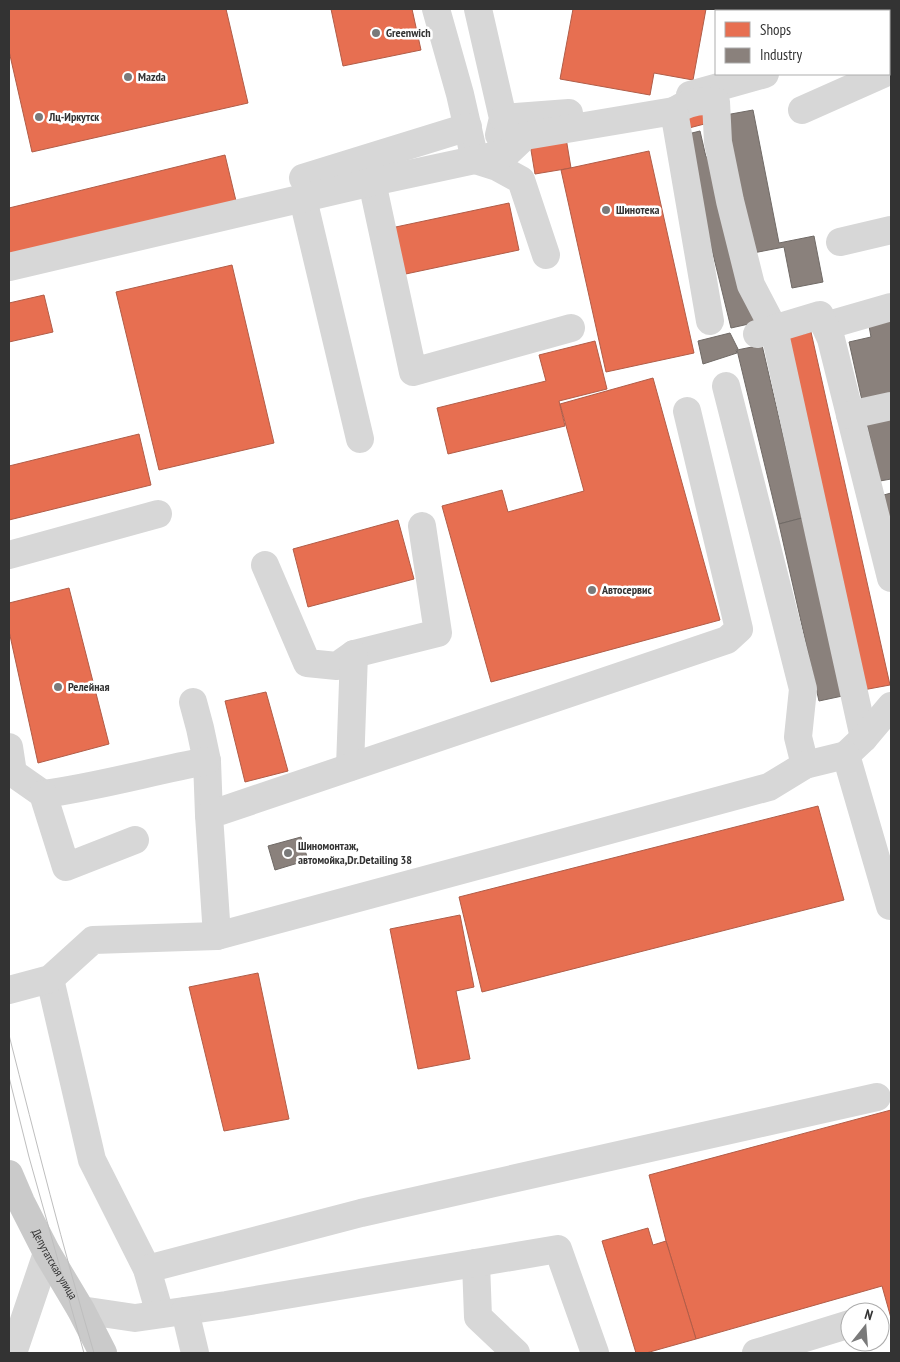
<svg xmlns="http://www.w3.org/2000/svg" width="900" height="1362" font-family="'PT Sans Narrow',sans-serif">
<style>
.shops{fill:#e76f51;stroke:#b15d48}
.industry{fill:#8a817c;stroke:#706a66}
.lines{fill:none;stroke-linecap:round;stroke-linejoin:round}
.minor{stroke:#d7d7d7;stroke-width:28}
.major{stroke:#cacaca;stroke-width:28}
.tram{stroke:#bebebe;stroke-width:1}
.poi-dot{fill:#7a7a7a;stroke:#fff;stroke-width:2}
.labels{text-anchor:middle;stroke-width:5;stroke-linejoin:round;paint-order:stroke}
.poi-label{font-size:12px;font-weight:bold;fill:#333;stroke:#fff;text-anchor:start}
.street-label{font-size:12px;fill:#333;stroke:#fff}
</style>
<rect width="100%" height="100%" fill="#fff"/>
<g class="shops">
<path d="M 9,9 L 226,9 L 248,103 L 32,152 L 9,51 Z"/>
<path d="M 331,9 L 412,9 L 421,50 L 343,66 Z"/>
<path d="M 573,9 L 706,9 L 693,80 L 654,73 L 650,95 L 560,79 Z"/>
<path d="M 708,105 L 712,122 L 689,128 L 683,110 Z"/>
<path d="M 566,138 L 571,168 L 535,174 L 530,144 Z"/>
<path d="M 649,151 L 694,353 L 606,372 L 561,170 Z"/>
<path d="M 225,155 L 236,201 L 9,256 L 9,208 Z"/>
<path d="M 509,203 L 519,250 L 401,275 L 391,228 Z"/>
<path d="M 232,265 L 274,443 L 159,470 L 116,292 Z"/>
<path d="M 44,295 L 53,332 L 9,342 L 9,303 Z"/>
<path d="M 811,332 L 890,685 L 863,690 L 781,339 Z"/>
<path d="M 595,341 L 607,389 L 559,401 L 565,426 L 448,454 L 437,408 L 546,381 L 539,355 Z"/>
<path d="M 653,378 L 720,620 L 491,682 L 442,506 L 502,490 L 508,512 L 584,491 L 560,404 Z"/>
<path d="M 139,434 L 151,485 L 9,520 L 9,466 Z"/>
<path d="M 398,520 L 414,579 L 308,607 L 293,549 Z"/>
<path d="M 69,588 L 109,744 L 38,763 L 9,631 L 9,603 Z"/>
<path d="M 266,692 L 288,771 L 245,782 L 225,701 Z"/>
<path d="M 818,806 L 844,900 L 482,992 L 459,897 Z"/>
<path d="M 460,915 L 474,987 L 456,991 L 470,1059 L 418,1069 L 390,929 Z"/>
<path d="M 258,973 L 289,1119 L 224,1131 L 189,987 Z"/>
<path d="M 891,1110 L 891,1318 L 882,1286 L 696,1339 L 666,1241 L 649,1175 Z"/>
<path d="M 648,1228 L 653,1245 L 666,1241 L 696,1339 L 646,1353 L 636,1353 L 602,1241 Z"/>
</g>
<g class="industry">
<path d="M 753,110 L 779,243 L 814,236 L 823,282 L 792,288 L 784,247 L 748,254 L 720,116 Z"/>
<path d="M 700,131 L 706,157 L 711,156 L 762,321 L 731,328 L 684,135 Z"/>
<path d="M 891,321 L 891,398 L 863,405 L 849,342 L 871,337 L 869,326 Z"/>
<path d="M 730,333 L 738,349 L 736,350 L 737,353 L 703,364 L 698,341 Z"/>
<path d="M 762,345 L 802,518 L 779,524 L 737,350 Z"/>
<path d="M 891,415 L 891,479 L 880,481 L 866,420 Z"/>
<path d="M 891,493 L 891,541 L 880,496 Z"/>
<path d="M 802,518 L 847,695 L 819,701 L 779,524 Z"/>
<path d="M 301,837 L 308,860 L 275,870 L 268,846 Z"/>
</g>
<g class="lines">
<g class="minor">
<path d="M 436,9 L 460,94 L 475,160 L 497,167 L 521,180 L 546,255"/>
<path d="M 478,9 L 503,118 L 499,135"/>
<path d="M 761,9 L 763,11"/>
<path d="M 690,95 L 765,74"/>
<path d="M 802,110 L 883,74"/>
<path d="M 674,111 C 686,103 701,99 716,102 L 718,142 L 730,201 L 751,285 L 774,329 L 864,738"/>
<path d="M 503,118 L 569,113"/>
<path d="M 303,178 L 468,127"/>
<path d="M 372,182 L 413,372 L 571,328"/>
<path d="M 303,199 L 360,439"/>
<path d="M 840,242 L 891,230"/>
<path d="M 9,267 L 372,182 L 507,153 L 525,136 L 674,111 L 710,321"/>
<path d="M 825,326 L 891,307"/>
<path d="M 757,334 L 820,315 L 831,339 L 891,578"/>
<path d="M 726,386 L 803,689 L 798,737 L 805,765"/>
<path d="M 850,415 L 891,406"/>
<path d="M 9,555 L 158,514"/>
<path d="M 265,565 L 307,663 L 337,666 L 354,654 L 438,633 L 422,526"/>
<path d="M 193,702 L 200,728 L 207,761 L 209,815"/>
<path d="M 9,747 L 13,773 L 43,794 C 98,787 152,771 207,761"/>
<path d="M 350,767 L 354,654"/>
<path d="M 43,794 L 66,867 L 135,840"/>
<path d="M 890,906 L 846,755 L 864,738 L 891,706"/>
<path d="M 217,936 L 209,815 L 727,640 L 739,629 L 687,411"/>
<path d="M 50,979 L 92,1160 L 147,1269 L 160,1314"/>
<path d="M 9,990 L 50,979 L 93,940 L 217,936 L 769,787 L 805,765 L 846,755"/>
<path d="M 476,1263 L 478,1317 L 516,1353"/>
<path d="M 147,1269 L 361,1213 L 877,1097"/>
<path d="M 81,1310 L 135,1318 L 226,1305 L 558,1249 L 595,1353"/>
<path d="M 185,1311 L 195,1353"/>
<path d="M 13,1353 L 47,1253"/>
<path d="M 756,1353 L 850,1324"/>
</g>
<path class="major" id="s1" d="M 9,1174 L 21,1202 L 47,1253 L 81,1310 L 103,1353"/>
<g class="tram">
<path d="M 9,1035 C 36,1141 63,1248 94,1353"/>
<path d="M 9,1077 L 29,1157 L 84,1353"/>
</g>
</g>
<g class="poi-dot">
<circle cx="376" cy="33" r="5"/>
<circle cx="128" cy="77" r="5"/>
<circle cx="39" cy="117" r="5"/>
<circle cx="606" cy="210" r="5"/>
<circle cx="592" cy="590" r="5"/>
<circle cx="58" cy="687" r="5"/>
<circle cx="288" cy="853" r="5"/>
</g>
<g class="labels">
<g class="poi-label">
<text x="386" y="37">Greenwich</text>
<text x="138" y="81">Mazda</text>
<text x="49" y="121">Лц-Иркутск</text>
<text x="616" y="214">Шинотека</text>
<text x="602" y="594">Автосервис</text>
<text x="68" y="691">Релейная</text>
<text x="298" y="850">Шиномонтаж,<tspan x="298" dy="14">автомойка,Dr.Detailing 38</tspan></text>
</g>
<g class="street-label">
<text dy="4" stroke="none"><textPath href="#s1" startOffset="101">Депутатская улица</textPath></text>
</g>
</g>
<rect width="900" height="1362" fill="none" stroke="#333333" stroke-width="20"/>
<rect x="715" y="10" width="175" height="65" fill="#ffffff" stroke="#adadad"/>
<rect x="725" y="22" width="25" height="15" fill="#e76f51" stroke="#adadad"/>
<text x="760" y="35" font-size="15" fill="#333333">Shops</text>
<rect x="725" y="48" width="25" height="15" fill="#8a817c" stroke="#adadad"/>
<text x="760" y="60" font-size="15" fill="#333333">Industry</text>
<g transform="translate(865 1327) rotate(17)"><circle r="24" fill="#ffffff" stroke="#adadad"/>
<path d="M0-4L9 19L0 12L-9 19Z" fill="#7a7a7a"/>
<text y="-8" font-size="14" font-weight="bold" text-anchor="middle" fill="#333333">N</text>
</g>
</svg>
